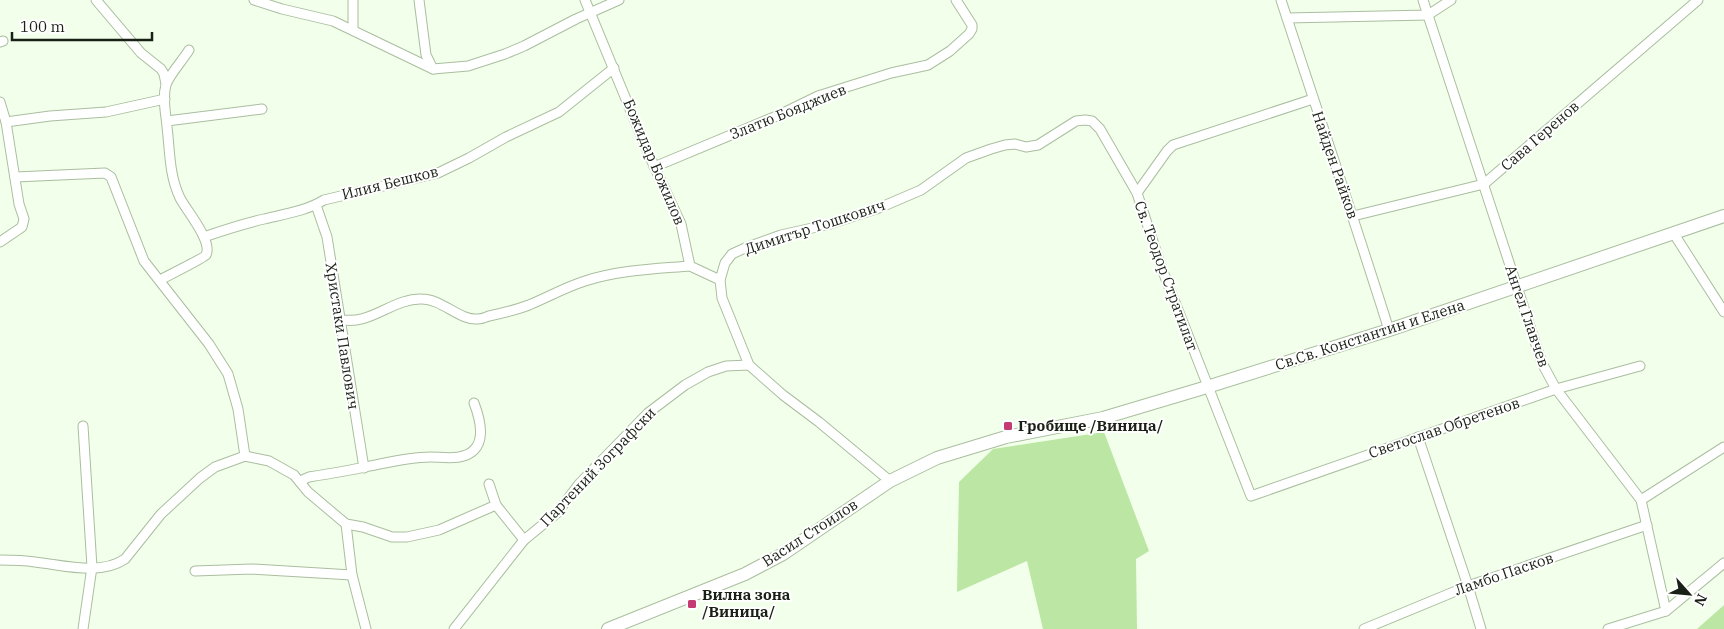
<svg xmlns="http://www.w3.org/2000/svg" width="1724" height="629" font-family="'IBM Plex Serif',serif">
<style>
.green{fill:#bce6a3}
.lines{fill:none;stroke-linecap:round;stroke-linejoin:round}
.street-casing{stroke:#aabe9f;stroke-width:11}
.secondary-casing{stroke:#aabe9f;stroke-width:14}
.street{stroke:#fff;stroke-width:9}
.secondary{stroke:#fff;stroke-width:12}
.poi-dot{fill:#c53a70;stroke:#fff;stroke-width:2}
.labels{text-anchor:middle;stroke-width:4;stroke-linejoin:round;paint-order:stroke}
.street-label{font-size:15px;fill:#192015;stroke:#fff}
.poi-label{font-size:15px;font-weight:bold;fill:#192015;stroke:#fff;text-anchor:start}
</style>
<rect width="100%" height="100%" fill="#f2ffeb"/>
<g class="green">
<path d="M 1104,432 L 1149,551 L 1136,559 L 1137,629 L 1043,629 L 1027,561 L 957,592 L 959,482 L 993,449 Z"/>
<path d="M 1724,605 L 1724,629 L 1697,629 Z"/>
</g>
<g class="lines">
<g class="street-casing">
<g id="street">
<path d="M 96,0 L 141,53 L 161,69 L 164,74 L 166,84"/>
<path d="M 254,0 L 282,9 L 333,21 L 433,69 L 468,66 L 505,54 L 524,46 L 576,19 L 619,0"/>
<path d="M 419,0 L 426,55 L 433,69"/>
<path d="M 585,0 L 649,155 L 681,224 L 690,266 L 720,280"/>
<path d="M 1281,0 C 1317,110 1354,219 1389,330"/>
<path d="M 1423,0 L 1542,363 L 1556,389 L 1641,500 L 1666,611"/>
<path d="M 1287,18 L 1428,15 L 1451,0"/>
<path d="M 353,29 L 353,0"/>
<path d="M 0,42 L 3,41"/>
<path d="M 0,102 L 6,122 L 19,204 L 24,219 L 22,227 L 0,242"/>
<path d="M 167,121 L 262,109"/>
<path d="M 6,122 L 50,116 L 106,112 L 165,99"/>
<path d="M 654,167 L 779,115 L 818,96 L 891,73 L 928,65 L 950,51 L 969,34 L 972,29 L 972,25 L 956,0"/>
<path d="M 15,177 L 105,173 L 111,177 L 144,261 L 209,344 L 228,374 L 238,409 L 245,456"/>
<path d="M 1137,193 L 1167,151 L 1173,145 L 1313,99"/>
<path d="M 316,205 L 327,237 L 364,468"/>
<path d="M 1353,216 L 1484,184 L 1698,0"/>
<path d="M 1674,234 L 1724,312"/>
<path d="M 204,237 C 224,230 243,224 264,219 C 285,214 306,211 324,200 L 438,173 L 469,158 L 506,137 L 559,112 L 614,68"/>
<path d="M 160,280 C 167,276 204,258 206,255 C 213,241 186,210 180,198 C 169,175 170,151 167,127 C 166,114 162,98 166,85 C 169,75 183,60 189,50"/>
<path d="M 339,319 C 370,327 392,298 422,299 C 442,299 460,321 478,319 C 482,319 486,317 489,316 C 503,313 516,310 529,305 C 548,297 566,287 585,281 C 619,270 654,269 690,266"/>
<path d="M 83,426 L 92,567 L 83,629"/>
<path d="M 1418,437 L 1468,586 L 1481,629"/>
<path d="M 300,481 L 309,477 C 328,474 347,471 365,467 C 386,463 409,457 430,457 C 444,457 463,461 474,450 C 486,438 479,416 474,403"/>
<path d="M 890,481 L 819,422 L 783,395 L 749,365 L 722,298 L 720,280 L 725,263 L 732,254 L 745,248 L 781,235 L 830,224 L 879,208 L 921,190 L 966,158 L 991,149 L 1005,145 L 1015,144 L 1026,147 L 1038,145 L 1076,121 L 1085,120 L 1092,121 L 1100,129 L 1137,193 L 1162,269 L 1251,496 L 1556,389 L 1640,366"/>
<path d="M 489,484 L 496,505 L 524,540"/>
<path d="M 1641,500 L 1724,447"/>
<path d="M 346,524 L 352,575 L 366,629"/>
<path d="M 0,560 C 12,560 23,560 35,562 C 63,565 100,576 125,559 L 161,514 L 200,478 L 215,467 L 245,456 L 269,461 L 294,475 L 308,492 L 346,524 L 363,527 L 392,537 L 407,537 L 439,530 L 496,505"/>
<path d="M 195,571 L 252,569 L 352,575"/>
<path d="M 454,629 L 524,540 L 557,513 L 579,484 L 648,413 L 685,385 L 708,372 L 726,366 L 749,365"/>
<path d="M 1364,629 L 1468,586 L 1647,525"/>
<path d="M 1608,629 L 1666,611 L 1724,563"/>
</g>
</g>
<g class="secondary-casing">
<path id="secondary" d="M 608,629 L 745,574 L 783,554 L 890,481 L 937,458 L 1006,437 L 1103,418 L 1207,387 L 1389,330 L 1724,216"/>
</g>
<use href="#street" class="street"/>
<use href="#secondary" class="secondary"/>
</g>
<g class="poi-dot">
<rect x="1003" y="421" width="10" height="10" rx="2.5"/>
<rect x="687" y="599" width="10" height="10" rx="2.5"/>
</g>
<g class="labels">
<g class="street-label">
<text transform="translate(788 112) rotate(-22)" y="5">Златю Бояджиев</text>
<text transform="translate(1540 136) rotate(-41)" y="5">Сава Геренов</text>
<text transform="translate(654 162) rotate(67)" y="5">Божидар Божилов</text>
<text transform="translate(1335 165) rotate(71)" y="5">Найден Райков</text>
<text transform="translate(390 183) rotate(-14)" y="5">Илия Бешков</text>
<text transform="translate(815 227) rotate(-18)" y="5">Димитър Тошкович</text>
<text transform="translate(1166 276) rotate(70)" y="5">Св. Теодор Стратилат</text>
<text transform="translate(1527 316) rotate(71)" y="5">Ангел Главчев</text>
<text transform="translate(1370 335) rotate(-18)" y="5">Св.Св. Константин и Елена</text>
<text transform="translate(342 336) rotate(81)" y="5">Христаки Павлович</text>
<text transform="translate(1444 428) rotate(-19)" y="5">Светослав Обретенов</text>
<text transform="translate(598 467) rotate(-46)" y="5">Партений Зографски</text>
<text transform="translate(810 533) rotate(-33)" y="5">Васил Стоилов</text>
<text transform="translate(1504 574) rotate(-19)" y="5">Ламбо Пасков</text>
</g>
<g class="poi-label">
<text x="1018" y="431">Гробище /Виница/</text>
<text x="702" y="600">Вилна зона<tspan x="702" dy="17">/Виница/</tspan></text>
</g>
</g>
<g transform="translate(1689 594) rotate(117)" stroke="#ffffff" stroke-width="4" paint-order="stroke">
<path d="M0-4L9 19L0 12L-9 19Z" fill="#192015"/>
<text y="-8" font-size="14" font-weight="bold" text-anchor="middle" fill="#192015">N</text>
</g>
<path d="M12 32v8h140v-8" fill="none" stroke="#192015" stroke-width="2.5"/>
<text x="20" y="32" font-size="15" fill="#192015" stroke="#ffffff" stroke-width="4" paint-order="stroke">100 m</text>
</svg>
